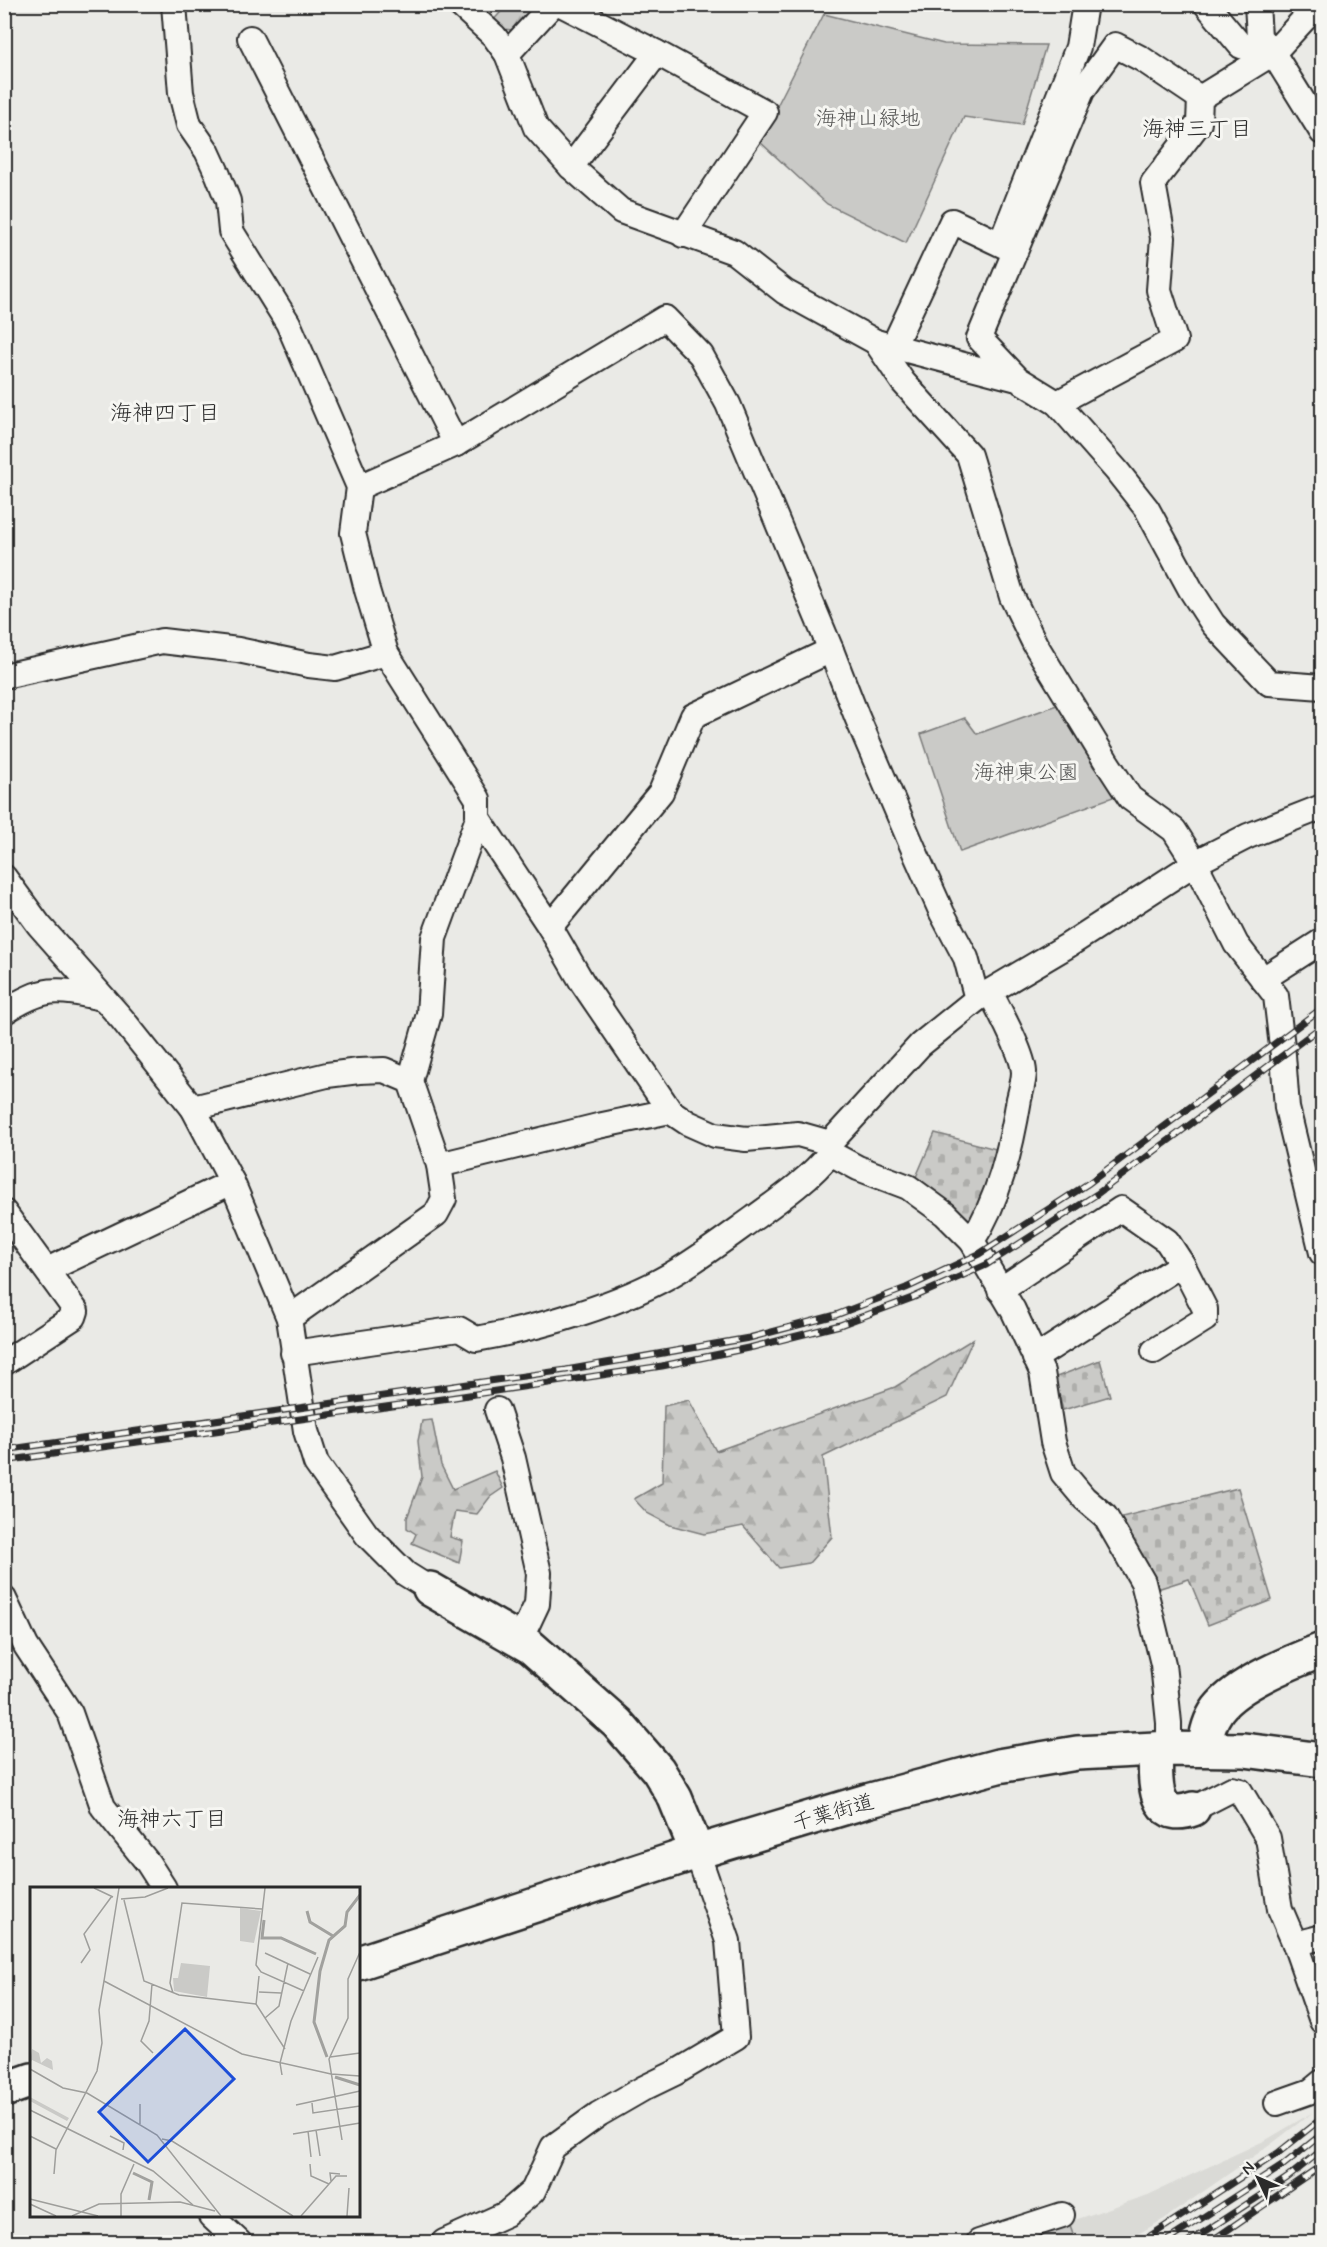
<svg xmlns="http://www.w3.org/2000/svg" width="1327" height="2247" font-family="Mynerve,'Klee One',sans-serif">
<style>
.built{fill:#dadad6}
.grass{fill:url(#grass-tufts);stroke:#7a7a79;stroke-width:1.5}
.forest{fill:url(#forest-firs);stroke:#7a7a79;stroke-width:1.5}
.cemetery{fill:url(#cemetery-stones);stroke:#7a7a79;stroke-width:1.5}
.green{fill:#cacac7;stroke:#7a7a79;stroke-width:1.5}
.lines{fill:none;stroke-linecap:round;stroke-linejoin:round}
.street-casing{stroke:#2b2b2b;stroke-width:28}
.secondary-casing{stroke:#2b2b2b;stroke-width:38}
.highway-casing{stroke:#2b2b2b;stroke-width:38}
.street{stroke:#f6f6f2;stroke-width:24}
.secondary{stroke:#f6f6f2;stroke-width:33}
.highway{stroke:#f6f6f2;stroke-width:33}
.rail-casing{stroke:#2b2b2b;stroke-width:7}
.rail{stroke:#f6f6f2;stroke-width:4.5;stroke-dasharray:14;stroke-linecap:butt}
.labels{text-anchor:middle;stroke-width:6;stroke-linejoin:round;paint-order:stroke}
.park-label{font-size:21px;fill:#535352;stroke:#f6f6f2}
.street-label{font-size:21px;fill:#2b2b2b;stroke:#f6f6f2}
.neighbourhood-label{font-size:22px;fill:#2b2b2b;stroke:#f6f6f2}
.inset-river{fill:none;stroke:#a1a19e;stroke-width:3}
.inset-road{fill:none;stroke:#9e9e9b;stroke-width:1.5}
.view{fill:#1d4ed8;fill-opacity:0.15;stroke:#1d4ed8;stroke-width:3}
.inset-edge{fill:none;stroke:#2b2b2b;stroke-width:3}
</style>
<defs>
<pattern id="grass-tufts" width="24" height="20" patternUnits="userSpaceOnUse" patternTransform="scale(1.5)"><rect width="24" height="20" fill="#cacac7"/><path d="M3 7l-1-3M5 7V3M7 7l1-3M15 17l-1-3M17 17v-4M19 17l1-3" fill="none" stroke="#aeaeab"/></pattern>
<pattern id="forest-firs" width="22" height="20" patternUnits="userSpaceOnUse" patternTransform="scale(1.5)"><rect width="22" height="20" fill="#cacac7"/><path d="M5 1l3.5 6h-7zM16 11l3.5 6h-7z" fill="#aeaeab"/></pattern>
<pattern id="cemetery-stones" width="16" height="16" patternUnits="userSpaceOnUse" patternTransform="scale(1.5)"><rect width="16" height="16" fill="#cacac7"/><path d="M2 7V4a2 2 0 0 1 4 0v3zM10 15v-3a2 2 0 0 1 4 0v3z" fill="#aeaeab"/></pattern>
</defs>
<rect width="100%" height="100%" fill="#eaeae6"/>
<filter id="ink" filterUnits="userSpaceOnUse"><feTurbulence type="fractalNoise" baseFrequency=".0167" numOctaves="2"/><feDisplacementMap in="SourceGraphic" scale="12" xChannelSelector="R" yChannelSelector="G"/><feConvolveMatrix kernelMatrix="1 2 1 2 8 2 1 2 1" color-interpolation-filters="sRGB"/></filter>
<g filter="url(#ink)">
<path class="built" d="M 1313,2112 L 1270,2145 L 1164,2219 L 1124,2242 L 1076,2242 L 1069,2222 L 1148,2195 L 1266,2140 Z"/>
<path class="grass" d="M 1069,2222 L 1076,2242 L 1007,2242 Z"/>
<g class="forest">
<path d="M 507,5 L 537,5 L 516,30 L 498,29 L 490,24 Z"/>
<path d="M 973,1339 L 947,1397 L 823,1457 L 832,1537 L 809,1563 L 779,1568 L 743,1526 L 704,1534 L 670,1525 L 647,1513 L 634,1499 L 662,1483 L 664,1406 L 689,1400 L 716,1451 L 895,1387 Z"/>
<path d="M 432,1420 L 441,1465 L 453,1489 L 495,1471 L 503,1488 L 490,1497 L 477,1514 L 455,1511 L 450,1537 L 463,1541 L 459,1563 L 412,1543 L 416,1534 L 407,1528 L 407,1518 L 422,1477 L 418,1441 L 422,1421 Z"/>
</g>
<g class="cemetery">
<path d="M 935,1133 L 996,1149 L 974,1231 L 913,1184 Z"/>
<path d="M 1100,1360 L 1110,1396 L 1063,1410 L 1054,1378 Z"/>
<path d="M 1238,1488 L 1272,1600 L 1208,1625 L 1189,1579 L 1151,1591 L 1114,1519 Z"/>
</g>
<g class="green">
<path d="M 824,14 L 944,44 L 1046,45 L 1022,125 L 964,117 L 906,243 L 827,204 L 759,141 Z"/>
<path d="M 1065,702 L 1093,766 L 1116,796 L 960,852 L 921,734 L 965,718 L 977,734 Z"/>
</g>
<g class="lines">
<g class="street-casing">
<g id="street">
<path d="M 174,4 L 181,93 L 189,125 L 207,151 L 218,175 L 228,201 L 231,231 L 288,323 L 359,487 L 353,533 L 367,590 L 386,653 L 478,799 L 478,818 L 550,927 L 582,982 L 670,1111 L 688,1123 L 715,1135 L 746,1139 L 798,1134 L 830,1143"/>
<path d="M 459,4 L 494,36 L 507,54 L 536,128 L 571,167 L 621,211 L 734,252 L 785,292 L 876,342 L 1017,379"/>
<path d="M 561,4 L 657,53 L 765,112 L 683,235"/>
<path d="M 1206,4 L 1241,46 L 1273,53"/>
<path d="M 1257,4 L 1259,37 L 1273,53 L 1322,132"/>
<path d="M 250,38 L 456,444"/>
<path d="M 507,54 L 553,4"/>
<path d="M 1200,98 L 1142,59 L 1115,45 L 1082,91 L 979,338 L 1018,379 L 1057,403 L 1117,471 L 1147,509 L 1191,590 L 1213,624 L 1269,683 L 1322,687"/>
<path d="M 571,167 L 657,53"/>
<path d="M 1001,243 L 1078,47 L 1085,4"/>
<path d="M 876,342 L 903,382 L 969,455 L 1012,597 L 1035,644 L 1106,761 L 1130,798 L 1174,830 L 1195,863 L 1236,944 L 1276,996 L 1283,1055 L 1287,1108 L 1322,1253"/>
<path d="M 893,347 L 952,221 L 1013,250"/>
<path d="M 1057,403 L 1175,340 L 1159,290 L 1163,238 L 1153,183 L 1199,123 L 1200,98 L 1273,53 L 1318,4"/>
<path d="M 359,487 L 456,444 L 665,318 L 701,355 L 728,404 L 831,650 L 857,717 L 917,857 L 942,913 L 966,958 L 977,999"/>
<path d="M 4,676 L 162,641 L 238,650 L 309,665 L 335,668 L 386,653"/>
<path d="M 4,877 L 39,925 L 122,1019 L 193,1108 L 232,1182 L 289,1318 L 306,1431 L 316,1463 L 367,1535 L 406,1574 L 430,1589"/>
<path d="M 550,927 L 661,792 L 693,716 L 831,650"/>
<path d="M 1263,979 L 1322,941"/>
<path d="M 4,1012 C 44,986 56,988 102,998"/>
<path d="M 410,1081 L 429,1014 L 434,938 L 478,818"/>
<path d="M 193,1108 L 327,1075 L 359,1071 L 384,1070 L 410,1081 L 439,1165 L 444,1199 L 436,1214 L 289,1318"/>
<path d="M 830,1153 L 858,1168 L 908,1187 L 945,1214 L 972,1241 L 1013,1310 L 1042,1372 L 1053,1442 L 1063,1473 L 1084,1498 L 1105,1516 L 1143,1582 L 1163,1664 L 1169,1723 L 1169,1749"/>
<path d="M 439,1165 L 598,1126 L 670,1111"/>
<path d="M 4,1212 L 76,1311 L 74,1317 L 4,1363"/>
<path d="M 972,1241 C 999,1199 1011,1148 1019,1099 C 1021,1091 1024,1080 1024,1072 C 1023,1053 999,1010 990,992"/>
<path d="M 47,1270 L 232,1182"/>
<path d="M 1000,1290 L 1121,1209 L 1167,1241 L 1182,1264 L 1035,1358"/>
<path d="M 1154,1351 L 1205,1319 L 1205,1309 L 1182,1264"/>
<path d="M 293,1353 L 459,1329 L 476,1339 C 539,1328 624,1304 679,1270 C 705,1254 729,1236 754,1218 C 779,1200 812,1177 830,1153 L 830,1143 L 920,1045 L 977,999 L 1067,946 L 1195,863 L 1248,836 L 1322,807"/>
<path d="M 497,1410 L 513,1458 L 539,1573 L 537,1604 L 520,1640"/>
<path d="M 4,1599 L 26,1646 L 70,1713 L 103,1807 L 148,1863 L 164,1888"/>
<path d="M 1193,1809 L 1232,1789 L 1240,1791 L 1268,1838 L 1280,1909 L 1295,1944 L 1322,2021"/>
<path d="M 1295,1944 L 1322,1937"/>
<path d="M 1277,2103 L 1311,2091 L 1322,2082"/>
<path d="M 211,2216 L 239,2242"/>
<path d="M 444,2242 L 506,2214 L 533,2191 L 553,2147 L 599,2114 L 644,2088 L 675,2073 L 736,2037 L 728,1941 L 697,1852"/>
<path d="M 979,2242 L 1062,2215"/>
</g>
</g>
<g class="secondary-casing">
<g id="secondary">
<path d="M 430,1589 L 531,1647 L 617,1723 L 658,1770 L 675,1798 L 697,1852"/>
<path d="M 1156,1749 C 1155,1776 1151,1824 1193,1809"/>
<path d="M 1205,1749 C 1206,1734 1209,1721 1218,1709 C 1238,1683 1291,1662 1322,1650"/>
</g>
</g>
<g class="highway-casing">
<g id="highway">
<path d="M 358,1963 L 697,1852 L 867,1801 L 998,1766 L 1077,1753 L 1156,1749 L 1244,1750 L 1322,1760"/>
<path d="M 4,2090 L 32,2080"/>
</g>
</g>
<use href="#street" class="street"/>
<use href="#secondary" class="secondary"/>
<use href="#highway" class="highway"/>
<g class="rail-casing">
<g id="rail">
<path d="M 4,1450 L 566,1370 L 749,1338 L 836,1315 L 906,1288 L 979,1254 L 1089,1183 L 1322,1008"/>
<path d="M 4,1461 L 449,1398 L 662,1366 L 753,1347 L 840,1325 L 912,1298 L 986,1265 L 1097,1194 L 1322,1026"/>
<path d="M 1141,2242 L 1278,2153 L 1322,2118"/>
<path d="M 1165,2242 L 1282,2166 L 1322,2134"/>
<path d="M 1189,2242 L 1287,2178 L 1322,2150"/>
<path d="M 1210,2242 L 1322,2165"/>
</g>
</g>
<use href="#rail" class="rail"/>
</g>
</g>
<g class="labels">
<g class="park-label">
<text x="868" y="125">海神山緑地</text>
<text x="1026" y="779">海神東公園</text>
</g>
<g class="street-label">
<text transform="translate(833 1812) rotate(-16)" y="7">千葉街道</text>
</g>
<g class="neighbourhood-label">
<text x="1197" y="136">海神三丁目</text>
<text x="165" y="420">海神四丁目</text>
<text x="172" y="1826">海神六丁目</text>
</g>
</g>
<g transform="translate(30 1887)">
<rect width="330" height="330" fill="#eaeae6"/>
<path d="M 151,76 L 180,79 L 177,110 L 144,104 L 143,91 L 148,91 Z" fill="#cacac7"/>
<path d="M 2,162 L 9,166 L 11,176 L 17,171 L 22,174 L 23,183 L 2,173 L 0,176 Z" fill="#cacac7"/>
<path d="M 210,21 L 231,24 L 224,56 L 210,54 ZM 0,210 L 39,231 L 37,234 L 0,214 Z" fill="#cacac7"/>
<path class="inset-river" d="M 277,24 L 280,35 L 303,49M 234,33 L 232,51 L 251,51 L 286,67M 297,170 L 284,135 L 290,84 L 299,53 L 315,39 L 317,25 L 330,8M 305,190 L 330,198M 103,286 L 122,295 L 119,313"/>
<path class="inset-road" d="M 64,1 L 83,10M 235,1 L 226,78 L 231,85 L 274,104M 91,12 L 115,10 L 138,1M 94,13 L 114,94 L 149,108 L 226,117 L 255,162M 235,66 L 280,87M 51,76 L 60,63 L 54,47 L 82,9M 74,94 L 212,167 L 301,187M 74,94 L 89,1M 122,97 L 119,134 L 111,154 L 123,166M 229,105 L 251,106M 143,106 L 140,96 L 152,16 L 232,22M 226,118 L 229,89M 235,131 L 249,119 L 258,76M 300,170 L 330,166M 0,182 L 33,201 L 57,206 L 127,248 L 191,329M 301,187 L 330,189M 252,188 L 250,176 L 261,134 L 288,70M 282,216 L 283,226 L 330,219M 266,218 L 330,204M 0,223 L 123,284 L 163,318M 110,237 L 110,217M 286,243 L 290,269M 278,244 L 281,270M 263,247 L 330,236M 0,249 L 26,262M 80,249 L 94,256 L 93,263M 132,252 L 142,254 L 263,329M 312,253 L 299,172 L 318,131 L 318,92 L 330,65M 280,277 L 281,289 L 299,297M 24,287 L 26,263 L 67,184 L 72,156 L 69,123 L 74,94M 301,294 L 300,286 L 310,287M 0,312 L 68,329M 0,317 L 26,329M 42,329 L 69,317 L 150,315 L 185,324M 91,329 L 91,307 L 104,277M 271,329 L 306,289 L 317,289M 317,329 L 319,301"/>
<path class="view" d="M 155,142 L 204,192 L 118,275 L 69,225 Z"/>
<rect width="330" height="330" class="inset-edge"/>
</g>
<rect width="1327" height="2247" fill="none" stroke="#f6f6f2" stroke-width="24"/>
<rect x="12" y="12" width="1303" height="2223" fill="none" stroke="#2b2b2b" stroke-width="2" filter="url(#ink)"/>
<g transform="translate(1258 2178) rotate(314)" stroke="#f6f6f2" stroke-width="4.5" paint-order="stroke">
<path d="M0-4.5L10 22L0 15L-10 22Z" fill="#2b2b2b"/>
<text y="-9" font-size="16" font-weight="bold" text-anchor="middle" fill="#2b2b2b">N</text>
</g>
</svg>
